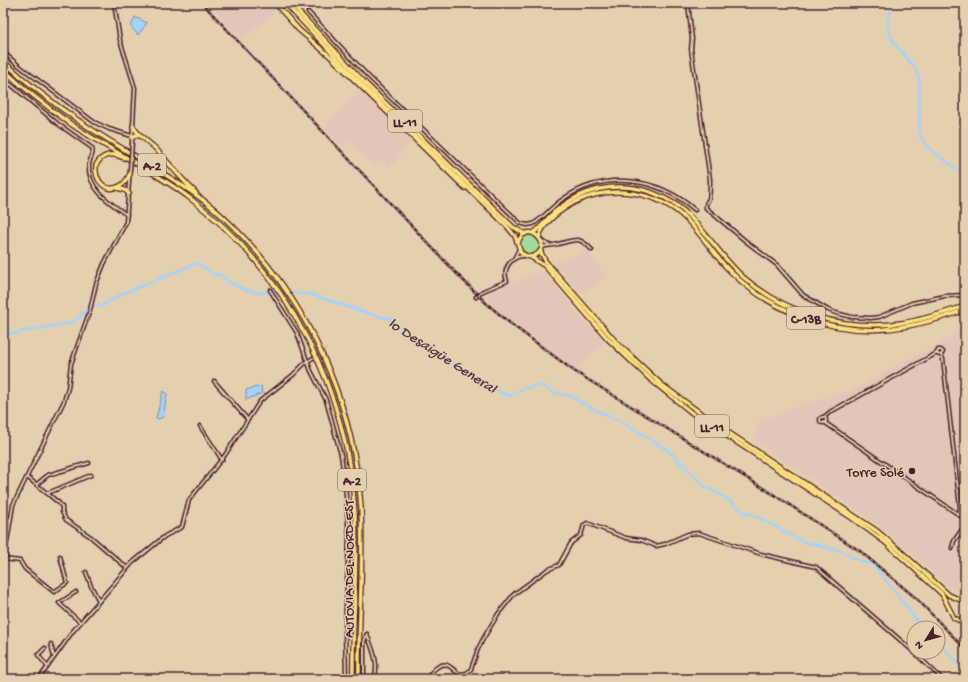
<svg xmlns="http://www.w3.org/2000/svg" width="968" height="682" font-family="'Gochi Hand',sans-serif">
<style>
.built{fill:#e3c6b7}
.green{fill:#a6d99b;stroke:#787c63}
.water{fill:#a0d3fe;stroke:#7e8baa}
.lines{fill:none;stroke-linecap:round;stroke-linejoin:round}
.canal{stroke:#a0d3fe;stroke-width:2.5}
.minor-tunnel{stroke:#c5ad95;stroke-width:2;stroke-dasharray:2 1;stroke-linecap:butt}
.minor-casing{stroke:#4a1f2b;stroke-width:5}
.highway-casing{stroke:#4a1f2b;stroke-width:6}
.minor{stroke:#e4d0af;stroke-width:2}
.highway{stroke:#fbe080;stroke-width:3.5}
.rail-casing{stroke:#4a1f2b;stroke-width:2.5}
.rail{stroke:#e4d0af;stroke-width:1;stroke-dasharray:3;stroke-linecap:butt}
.minor-bridge-casing{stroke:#4a1f2b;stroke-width:5;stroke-linecap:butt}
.minor-bridge{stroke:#e4d0af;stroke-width:2}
.poi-dot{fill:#4a1f2b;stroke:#e4d0af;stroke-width:1.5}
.labels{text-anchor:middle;stroke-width:3;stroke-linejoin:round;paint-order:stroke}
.shield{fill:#e4d0af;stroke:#785453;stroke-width:1}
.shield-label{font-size:13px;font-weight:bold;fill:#4a1f2b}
.poi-label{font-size:14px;fill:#4a1f2b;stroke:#e4d0af;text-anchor:end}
.street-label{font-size:14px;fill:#4a1f2b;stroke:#e4d0af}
.water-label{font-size:15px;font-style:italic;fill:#573a4b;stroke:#e4d0af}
</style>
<rect width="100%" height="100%" fill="#e4d0af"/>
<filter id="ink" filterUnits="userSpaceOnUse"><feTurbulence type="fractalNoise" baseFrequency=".025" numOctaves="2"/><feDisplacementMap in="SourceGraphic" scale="8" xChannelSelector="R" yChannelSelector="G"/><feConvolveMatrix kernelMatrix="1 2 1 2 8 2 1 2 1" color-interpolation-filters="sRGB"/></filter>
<g filter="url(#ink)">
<g class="built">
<path d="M 200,3 L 205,3 L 423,236 L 491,305 L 505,317 L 493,306 L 485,292 L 543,271 L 604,343 L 576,370 L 525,333 L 576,370 L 826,526 L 857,547 L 916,596 L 948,628 L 965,647 L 965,650 L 923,606 L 898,583 L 838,537 L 580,376 L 519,332 L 486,304 L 439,257 Z"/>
<path d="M 209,3 L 268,3 L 276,11 L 242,40 Z"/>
<path d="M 359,90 L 412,140 L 390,168 L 383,162 L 374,166 L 348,141 L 343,147 L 324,128 Z"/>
<path d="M 587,251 L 592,256 L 606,278 L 580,293 L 556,266 L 555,263 Z"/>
<path d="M 965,329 L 965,581 L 963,591 L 958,592 L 948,587 L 913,554 L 862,513 L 755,442 L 757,422 L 809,402 L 852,390 Z"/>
</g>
<circle class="green" cx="530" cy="245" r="10"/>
<g class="water">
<path d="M 135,17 L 147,23 L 138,35 L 131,27 Z"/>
<path d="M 261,386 L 262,393 L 246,400 L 246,390 Z"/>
<path d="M 163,391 L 167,393 L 163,417 L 158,419 L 156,418 Z"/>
</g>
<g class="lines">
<g class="canal">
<path d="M 894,3 C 891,10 886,20 888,27 C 890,45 909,57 917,72 L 919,79 L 920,135 C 926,152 953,162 965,177"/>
<path d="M 3,335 L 70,323 L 74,322 L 89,307 L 102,306 L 120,295 L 197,263 L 213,274 L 221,275 L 227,281 L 248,291 L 259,293 L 266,292 L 310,294 L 360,311 L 386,318 L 390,318 L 401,329 L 440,353 L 448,361 L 459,367 L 485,384 L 499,392 L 510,396 L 522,389 L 541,385 L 554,393 L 570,396 L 597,411 L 623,422 L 636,431 L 645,435 L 660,446 L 667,449 L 704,486 L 726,498 L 743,512 L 753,515 L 804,542 L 815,544 L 823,547 L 841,551 L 860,561 L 873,564 L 923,628"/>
<path d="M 938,642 L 965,671"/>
</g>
<path class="minor-tunnel" d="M 315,356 L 326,349"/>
<g class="minor-casing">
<g id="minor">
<path d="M 114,3 L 120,40 L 135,88 L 132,143"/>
<path d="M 688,3 L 692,39 L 691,49 L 710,179 C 710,185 710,192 709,199 C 707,202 705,203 706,208 L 748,243 L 777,265 L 803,295 L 828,310 L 836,313 L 852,317 L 871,318 L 879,317 L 912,303 L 945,296 L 965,295"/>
<path d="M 308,12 L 367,75 L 520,223 L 527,225 L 533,224 C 544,218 552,206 563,199 C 605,170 657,177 695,210"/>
<path d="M 3,52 L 18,65 L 94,122 L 109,129 L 132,136"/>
<path d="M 3,78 L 58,124 L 92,148 C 95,154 89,158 89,165 C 87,189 110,203 127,215"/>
<path d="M 542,241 L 549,245"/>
<path d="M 543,247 C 548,245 553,246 558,244 C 576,240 578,235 592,250"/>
<path d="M 514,259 L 519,249"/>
<path d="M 270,290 L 297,333 L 311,371 L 326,400 L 341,455 L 345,483 L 349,538 L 345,629 L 346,679"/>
<path d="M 476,297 L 483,291 L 507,281 C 502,269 511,256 524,256"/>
<path d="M 941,355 L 937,354 L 938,350 L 941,350 L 943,352 L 941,355 L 943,359 L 960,507 L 959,515"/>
<path d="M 214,381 L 248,420"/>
<path d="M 824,417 L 830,412 L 937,353"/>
<circle cx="823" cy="420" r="3"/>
<path d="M 824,422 L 965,519"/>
<path d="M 200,426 L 222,460"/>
<path d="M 27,477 L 59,503 L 62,507 L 62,512 L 66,520 L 91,537 L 127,568"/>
<path d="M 37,484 L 48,475 L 89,463"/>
<path d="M 48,493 L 91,475"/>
<path d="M 3,512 L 10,521"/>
<path d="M 3,531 L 9,531"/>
<path d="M 952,548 L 954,541 L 965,525"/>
<path d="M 4,559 L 20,561 L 25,569 L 54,592 L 67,583 L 60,556"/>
<path d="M 3,566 L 13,505 L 64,401 L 68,388 L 71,364 L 90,310 L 96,284 L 104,264 L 126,222 L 130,169"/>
<path d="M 86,572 L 91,586 L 99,601"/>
<path d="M 76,592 L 59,603 L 80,622"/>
<path d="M 367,634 C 372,648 380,664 374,679"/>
<path d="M 51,644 L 54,657"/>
<path d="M 45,648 L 38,655 L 47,666"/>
<path d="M 914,652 L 942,679"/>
<path d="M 39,679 L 73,631 L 132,563 L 165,536 L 182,527 L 189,500 L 225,455 L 260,401 L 293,375 L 305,363 L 313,358"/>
<path d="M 364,679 L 364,642 L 367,634"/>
<path d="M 427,679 C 430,673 439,662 447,665 C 452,667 455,672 460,674 L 467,673 L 471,669 L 478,649 L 483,639 L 498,614 L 514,594 L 547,570 L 559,565 L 571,543 L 581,535 L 584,525 L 587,523 L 626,538 L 641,540 L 656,546 L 665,544 L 688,534 L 699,533 L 761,554 L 816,567 L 914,652"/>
</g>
</g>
<g class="highway-casing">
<g id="highway">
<path d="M 275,3 L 299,30 L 332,58 L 465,188"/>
<path d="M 285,3 L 364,87 L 506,225 L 515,236 L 521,253 L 527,256 L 531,257 L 545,266 L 608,339 L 651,380 L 692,413 L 852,518 L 885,542 L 942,594 L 954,618 L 965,623"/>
<path d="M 290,3 L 366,84 L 513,227 L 525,234"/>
<path d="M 3,61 C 28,84 54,104 82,123 C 122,150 164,171 203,200 C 223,215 240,233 256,251 C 318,323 355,414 361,508 C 364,565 358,622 359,679"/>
<path d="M 3,69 C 24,89 47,107 71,124 C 110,151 154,170 191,199 C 290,275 348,391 355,515 C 358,569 352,624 353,679"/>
<path d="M 133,126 C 138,136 148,141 155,148 C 169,163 181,179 196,193"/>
<path d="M 132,138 L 136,135 L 140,136"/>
<path d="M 124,158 C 113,152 102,154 96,165 C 94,179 105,194 120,186 C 125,184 127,179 130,174"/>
<path d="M 117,188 L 125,190 L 129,194"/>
<path d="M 533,233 C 540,229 544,222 550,216 C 564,203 581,193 600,189 C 634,182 670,194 693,220 C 711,239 724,260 743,277 C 786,314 845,331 901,323 C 923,320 944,313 965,306"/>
<path d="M 539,237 C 543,222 562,209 575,202 C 612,184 658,191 687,220 C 703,236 714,255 730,271 C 749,290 772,305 798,315 C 857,339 906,331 965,310"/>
<path d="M 518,243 C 526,216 559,249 531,257"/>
<path d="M 540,251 L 546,262 L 617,343 L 662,385 L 714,423 L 877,531 L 897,548 L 949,595 L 965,602"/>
<path d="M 959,599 L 965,592"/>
</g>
</g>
<use href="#minor" class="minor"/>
<use href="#highway" class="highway"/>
<g class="rail-casing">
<path id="rail" d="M 202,3 L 456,273 L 486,303 L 511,324 L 574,371 L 776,496 L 860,551 L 917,599 L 965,649"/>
</g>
<use href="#rail" class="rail"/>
<g class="minor-bridge-casing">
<path id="minor-bridge" d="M 130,169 L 132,143"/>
</g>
<use href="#minor-bridge" class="minor-bridge"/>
</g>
</g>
<circle class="poi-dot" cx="912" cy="471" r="4"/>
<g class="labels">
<g class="shield">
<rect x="388" y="110" width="34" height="22" rx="3"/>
<rect x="138" y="154" width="28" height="22" rx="3"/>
<rect x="787" y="307" width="38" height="22" rx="3"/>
<rect x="695" y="415" width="34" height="22" rx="3"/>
<rect x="338" y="469" width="28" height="22" rx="3"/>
</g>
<g class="shield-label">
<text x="405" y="126">LL-11</text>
<text x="152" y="170">A-2</text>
<text x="806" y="323">C-13B</text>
<text x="712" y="431">LL-11</text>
<text x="352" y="485">A-2</text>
</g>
<g class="poi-label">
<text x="904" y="476">Torre Solé</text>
</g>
<g class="street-label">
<text transform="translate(348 569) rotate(-90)" y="5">AUTOVIA DEL NORD-EST</text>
</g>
<g class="water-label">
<text transform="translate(443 355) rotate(33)" y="5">lo Desaigüe General</text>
</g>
</g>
<rect width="968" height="682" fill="none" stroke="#e4d0af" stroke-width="16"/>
<rect x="8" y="8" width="952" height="666" fill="none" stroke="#4a1f2b" stroke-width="1.5" filter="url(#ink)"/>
<g transform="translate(926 640) rotate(233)"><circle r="19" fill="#e4d0af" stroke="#a6897a"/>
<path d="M0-3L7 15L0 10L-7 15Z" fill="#4a1f2b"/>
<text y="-6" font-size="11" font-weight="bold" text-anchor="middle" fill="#4a1f2b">N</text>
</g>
</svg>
